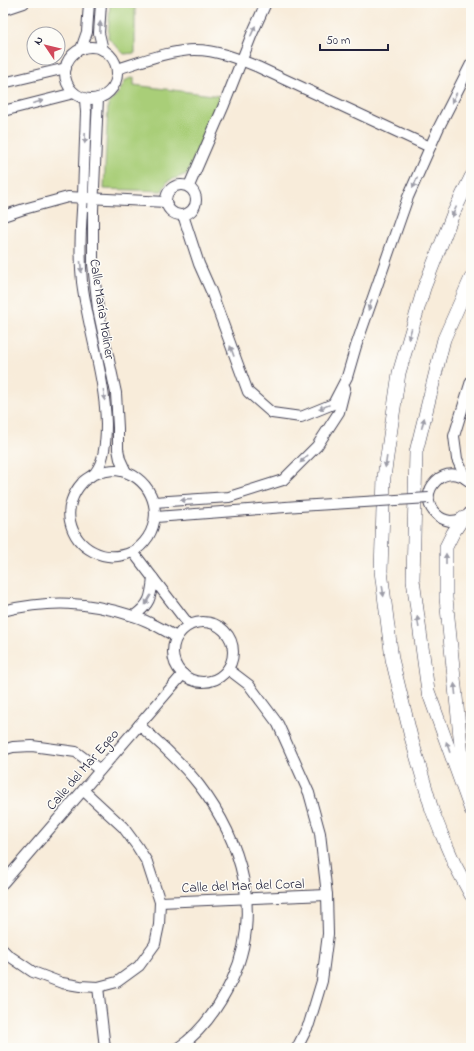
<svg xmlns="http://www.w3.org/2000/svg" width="474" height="1051" font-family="'Indie Flower',sans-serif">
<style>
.green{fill:#a9ce78;stroke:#66785a}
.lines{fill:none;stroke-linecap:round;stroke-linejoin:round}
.minor-casing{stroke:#424053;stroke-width:12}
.major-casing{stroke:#424053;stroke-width:14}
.minor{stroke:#fff;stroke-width:10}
.major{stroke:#fff;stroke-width:13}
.minor-bridge-casing{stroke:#424053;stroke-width:12;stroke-linecap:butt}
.minor-bridge{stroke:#fff;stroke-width:10}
.oneway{fill:#9c9ca7}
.labels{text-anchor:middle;stroke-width:3;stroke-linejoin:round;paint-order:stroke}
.street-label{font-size:14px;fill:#22223b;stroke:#fdfcf7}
</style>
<rect width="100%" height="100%" fill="#fdfcf7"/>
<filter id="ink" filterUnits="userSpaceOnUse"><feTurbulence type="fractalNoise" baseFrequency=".025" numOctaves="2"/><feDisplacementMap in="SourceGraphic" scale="8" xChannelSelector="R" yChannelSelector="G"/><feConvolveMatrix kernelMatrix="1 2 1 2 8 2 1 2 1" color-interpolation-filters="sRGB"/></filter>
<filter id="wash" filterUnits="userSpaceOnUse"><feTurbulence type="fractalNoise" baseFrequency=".012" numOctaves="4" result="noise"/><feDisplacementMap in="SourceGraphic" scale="16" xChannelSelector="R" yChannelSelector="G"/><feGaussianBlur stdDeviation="0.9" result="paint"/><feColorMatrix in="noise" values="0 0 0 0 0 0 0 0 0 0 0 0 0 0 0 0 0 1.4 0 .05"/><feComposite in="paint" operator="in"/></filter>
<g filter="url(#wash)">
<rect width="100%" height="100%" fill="#f8ecda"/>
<g class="green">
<path d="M 110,3 L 135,3 L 135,53 L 124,54 L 108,38 Z"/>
<path d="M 134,77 L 134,85 L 220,96 L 187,174 L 168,181 L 162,191 L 104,189 L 108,105 L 119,92 L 126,80 Z"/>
</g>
</g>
<g filter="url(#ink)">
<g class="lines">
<g class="minor-casing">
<g id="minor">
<path d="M 101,3 L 99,33 L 103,50"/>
<path d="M 3,10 L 24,3"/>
<circle cx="91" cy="73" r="26"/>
<path d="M 81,49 L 87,32 L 89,3"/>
<path d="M 117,69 C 140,62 171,50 195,50 C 217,50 239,59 258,67 L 430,147"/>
<path d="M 3,83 L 66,68"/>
<path d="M 98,98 L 93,210 L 93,264 L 98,309 L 116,393 L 118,428 L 118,449 L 120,459 L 126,472"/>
<path d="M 85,99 L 86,112 C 85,140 84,168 83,195 C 81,224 79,253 82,282 C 88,329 105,376 106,424 C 106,440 105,461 95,473 C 91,477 85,479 82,483 C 73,493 67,508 70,521 C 76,549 105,564 132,552 C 138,549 144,543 148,537 C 165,510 149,474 116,470 C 108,470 101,472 94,474"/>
<path d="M 3,111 L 74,93"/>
<circle cx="181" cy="200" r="15"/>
<path d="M 189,186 L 224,105 L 252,34 L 266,3"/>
<path d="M 183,215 L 199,264 L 211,291 L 248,392 L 272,413 L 301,417 L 333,404 L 347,377 L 356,346 L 408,197 L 439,127 L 471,64"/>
<path d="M 3,216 L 24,209 L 68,197 L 166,202"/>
<path d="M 466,479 L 457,459 L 454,436 L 471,381"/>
<path d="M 471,483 C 446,458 414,493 436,514 C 440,518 444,520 450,521 C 458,521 466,518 471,511"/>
<path d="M 154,502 L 229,497 L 283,480 L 317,446 L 339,412 L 345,388"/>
<path d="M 156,517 L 299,506"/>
<path d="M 133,552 L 189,625"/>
<path d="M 3,611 C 48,600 88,601 133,616 C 148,620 163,630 177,637"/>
<path d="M 134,616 C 150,604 151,598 153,578"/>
<circle cx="203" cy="652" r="30"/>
<path d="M 228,669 L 249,685 L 278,724 L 309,793 L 320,833 L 327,895 L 328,934 L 322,981 L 309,1024 L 297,1048"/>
<path d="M 139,725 C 160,743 182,763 199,785 C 242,841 263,913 232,980 C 219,1007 203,1031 178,1048"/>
<path d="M 3,750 L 13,747 L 32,746 L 76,752 L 100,770"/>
<path d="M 3,883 L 183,674"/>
<path d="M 160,902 L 327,895"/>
<path d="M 3,950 L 8,955 L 33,972 L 62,983 L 80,986 L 98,987 L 117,982 L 139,966 L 155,944 L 159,925 L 160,902 L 147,862 L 137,846 L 123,827 L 83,790"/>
<path d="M 98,987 L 105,1048"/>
</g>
</g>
<g class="major-casing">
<g id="major">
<path d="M 471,177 L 453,214 L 424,288 L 399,373 L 384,477 L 381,571 L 392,659 L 411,737 L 432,810 L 442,835 L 454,863 L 471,895"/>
<path d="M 471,278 L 444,339 L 416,452 L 413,580 L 428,691 L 471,810"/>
<path d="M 463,518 L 453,533 L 446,547 L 446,598 L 464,776"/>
</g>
</g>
<use href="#minor" class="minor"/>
<use href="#major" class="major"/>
<g class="minor-bridge-casing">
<path id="minor-bridge" d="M 299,506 L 429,498"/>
</g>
<use href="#minor-bridge" class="minor-bridge"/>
</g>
<defs><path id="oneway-solid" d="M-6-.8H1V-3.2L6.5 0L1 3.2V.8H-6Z"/></defs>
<g class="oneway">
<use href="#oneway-solid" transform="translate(100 27) rotate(-88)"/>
<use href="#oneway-solid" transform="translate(253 31) rotate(-66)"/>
<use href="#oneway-solid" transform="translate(454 98) rotate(117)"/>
<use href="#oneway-solid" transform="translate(38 102) rotate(-15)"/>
<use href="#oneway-solid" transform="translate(85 138) rotate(92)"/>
<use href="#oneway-solid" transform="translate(415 183) rotate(114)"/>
<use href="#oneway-solid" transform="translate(454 212) rotate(114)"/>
<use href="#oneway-solid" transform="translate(81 267) rotate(85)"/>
<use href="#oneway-solid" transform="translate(370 305) rotate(109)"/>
<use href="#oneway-solid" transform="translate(410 334) rotate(106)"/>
<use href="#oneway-solid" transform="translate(232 351) rotate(-110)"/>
<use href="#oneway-solid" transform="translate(104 395) rotate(84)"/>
<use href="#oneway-solid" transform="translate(324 407) rotate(158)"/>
<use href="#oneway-solid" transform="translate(423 423) rotate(-76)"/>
<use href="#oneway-solid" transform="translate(304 459) rotate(135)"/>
<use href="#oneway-solid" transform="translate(386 462) rotate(98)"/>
<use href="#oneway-solid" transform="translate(186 500) rotate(176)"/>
<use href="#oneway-solid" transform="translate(446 559) rotate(-90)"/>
<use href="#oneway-solid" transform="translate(383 591) rotate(82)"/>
<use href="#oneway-solid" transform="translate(148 600) rotate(120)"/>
<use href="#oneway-solid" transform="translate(418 622) rotate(-98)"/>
<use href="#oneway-solid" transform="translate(455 689) rotate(-96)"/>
<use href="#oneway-solid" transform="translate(448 747) rotate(-109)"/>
</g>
</g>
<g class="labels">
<g class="street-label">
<text transform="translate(103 309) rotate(81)" y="5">Calle María Moliner</text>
<text transform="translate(82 769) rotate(-49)" y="5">Calle del Mar Egeo</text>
<text transform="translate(243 885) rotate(-2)" y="5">Calle del Mar del Coral</text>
</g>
</g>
<rect width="474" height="1051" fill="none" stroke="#fdfcf7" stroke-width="16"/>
<g transform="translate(46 46) rotate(305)"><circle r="19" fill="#fdfcf7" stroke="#a5a5ac"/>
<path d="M0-3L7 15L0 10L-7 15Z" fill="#d1495b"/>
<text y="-6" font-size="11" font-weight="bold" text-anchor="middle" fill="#22223b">N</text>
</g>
<path d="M320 44v6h68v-6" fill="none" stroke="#22223b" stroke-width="2"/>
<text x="326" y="44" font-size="12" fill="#22223b" stroke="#fdfcf7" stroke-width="3" paint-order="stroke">50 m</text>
</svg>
